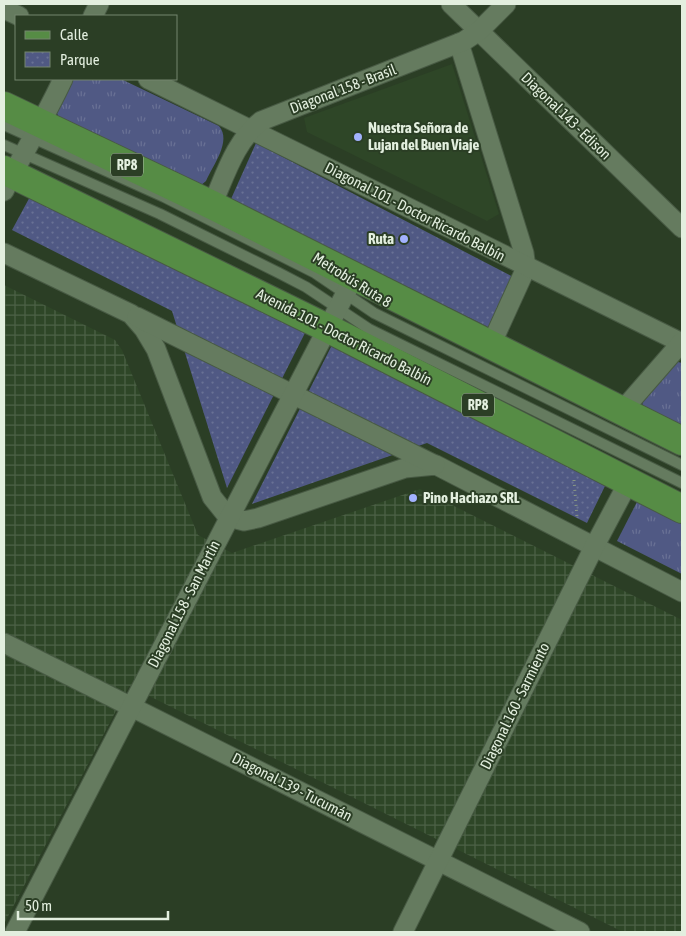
<svg xmlns="http://www.w3.org/2000/svg" width="686" height="936" font-family="'Asap Condensed',sans-serif">
<style>
.built{fill:#2e4627}
.industrial{fill:url(#industrial-grid)}
.grass{fill:url(#grass-tufts)}
.park{fill:url(#park-dots)}
.lines{fill:none;stroke-linecap:round;stroke-linejoin:round}
.lane-casing{stroke:#485a44;stroke-width:12}
.street-casing{stroke:#485a44;stroke-width:21}
.primary-casing{stroke:#485a44;stroke-width:30}
.path{stroke:#899884;stroke-width:3;stroke-dasharray:1 4;stroke-linecap:butt}
.lane{stroke:#657b5f;stroke-width:10}
.street{stroke:#657b5f;stroke-width:19}
.primary{stroke:#568c45;stroke-width:28}
.poi-dot{fill:#a2b2fd;stroke:#2b3e25;stroke-width:2}
.labels{text-anchor:middle;stroke-width:4;stroke-linejoin:round;paint-order:stroke}
.shield{fill:#2b3e25;stroke:#acbaa7;stroke-width:1}
.shield-label{font-size:14px;font-weight:bold;fill:#e3efdf}
.street-label{font-size:15px;fill:#e3efdf;stroke:#2b3e25}
.poi-label{font-size:15px;font-weight:bold;fill:#e3efdf;stroke:#2b3e25;text-anchor:start}
</style>
<defs>
<pattern id="industrial-grid" width="8" height="8" patternUnits="userSpaceOnUse" patternTransform="scale(1.25)"><rect width="8" height="8" fill="#2e4627"/><path d="M0 4h8M4 0v8" fill="none" stroke="#4c6146"/></pattern>
<pattern id="grass-tufts" width="24" height="20" patternUnits="userSpaceOnUse" patternTransform="scale(1.25)"><rect width="24" height="20" fill="#505984"/><path d="M3 7l-1-3M5 7V3M7 7l1-3M15 17l-1-3M17 17v-4M19 17l1-3" fill="none" stroke="#697195"/></pattern>
<pattern id="park-dots" width="8" height="8" patternUnits="userSpaceOnUse" patternTransform="scale(1.25)"><rect width="8" height="8" fill="#505984"/><path d="M2 2h.1M6 6h.1" fill="none" stroke="#697195" stroke-width="1.8" stroke-linecap="round"/></pattern>
</defs>
<rect width="100%" height="100%" fill="#2b3e25"/>
<path class="built" d="M 452,64 L 499,214 L 487,221 L 307,132 L 304,118 Z"/>
<path class="industrial" d="M 4,285 L 115,340 L 122,350 L 198,535 L 232,553 L 420,489 L 682,620 L 682,932 L 623,932 L 129,686 L 4,924 Z"/>
<g class="grass">
<path d="M 72,79 L 121,79 L 219,126 C 232,141 213,165 206,181 L 200,186 L 59,118 L 56,111 Z"/>
<path d="M 678,362 L 682,363 L 682,431 L 643,409 L 642,398 L 668,368 Z"/>
<path d="M 638,500 L 682,523 L 682,574 L 617,541 Z"/>
</g>
<g class="park">
<path d="M 256,143 L 517,279 L 490,328 L 231,199 Z"/>
<path d="M 32,193 L 307,329 L 227,488 L 172,311 L 12,230 Z"/>
<path d="M 332,345 L 605,486 L 587,523 L 427,443 L 252,504 Z"/>
</g>
<g class="lines">
<g class="lane-casing">
<g id="lane">
<path d="M 4,125 L 164,197 L 315,273 L 374,313 L 682,465"/>
<path d="M 4,145 L 160,214 L 279,273 L 306,287 L 369,329 L 682,483"/>
</g>
</g>
<g class="street-casing">
<g id="street">
<path d="M 451,4 L 682,228"/>
<path d="M 4,9 L 19,16"/>
<path d="M 93,16 L 99,4"/>
<path d="M 459,43 L 524,253 L 526,268 L 490,347"/>
<path d="M 148,79 L 682,343"/>
<path d="M 4,191 C 23,153 45,118 63,79"/>
<path d="M 212,205 C 225,176 235,141 261,121 L 464,41 L 479,31 L 506,4"/>
<path d="M 4,253 L 131,314 L 144,329 L 156,349 L 212,497 L 228,517 L 244,521 L 258,518 L 405,468 L 436,465 L 682,592"/>
<path d="M 137,317 L 435,465"/>
<path d="M 621,412 L 682,342"/>
<path d="M 4,643 L 580,932"/>
<path d="M 15,932 L 354,277"/>
<path d="M 403,932 L 594,547 L 629,481"/>
</g>
</g>
<g class="primary-casing">
<g id="primary">
<path d="M 4,106 L 212,205 L 682,441"/>
<path d="M 4,170 L 327,328 L 682,509"/>
</g>
</g>
<path class="path" d="M 574,480 L 577,517"/>
<use href="#lane" class="lane"/>
<use href="#street" class="street"/>
<use href="#primary" class="primary"/>
</g>
<g class="poi-dot">
<circle cx="358" cy="137" r="5"/>
<circle cx="404" cy="239" r="5"/>
<circle cx="413" cy="498" r="5"/>
</g>
<g class="labels">
<g class="shield">
<rect x="111" y="153.5" width="32" height="23" rx="4"/>
<rect x="462" y="393.5" width="32" height="23" rx="4"/>
</g>
<g class="shield-label">
<text x="127" y="170">RP8</text>
<text x="478" y="410">RP8</text>
</g>
<g class="street-label">
<text transform="translate(343 89) rotate(-21)" y="5">Diagonal 158 - Brasil</text>
<text transform="translate(566 116) rotate(44)" y="5">Diagonal 143 - Edison</text>
<text transform="translate(415 212) rotate(27)" y="5">Diagonal 101 - Doctor Ricardo Balbín</text>
<text transform="translate(352 280) rotate(32)" y="5">Metrobús Ruta 8</text>
<text transform="translate(344 337) rotate(27)" y="5">Avenida 101 - Doctor Ricardo Balbín</text>
<text transform="translate(184 604) rotate(-63)" y="5">Diagonal 158 - San Martín</text>
<text transform="translate(515 706) rotate(-64)" y="5">Diagonal 160 - Sarmiento</text>
<text transform="translate(292 787) rotate(27)" y="5">Diagonal 139 - Tucumán</text>
</g>
<g class="poi-label">
<text x="368" y="133">Nuestra Señora de<tspan x="368" dy="17">Lujan del Buen Viaje</tspan></text>
<text x="394" y="244" text-anchor="end">Ruta</text>
<text x="423" y="503">Pino Hachazo SRL</text>
</g>
</g>
<rect width="686" height="936" fill="none" stroke="#e3efdf" stroke-width="10"/>
<rect x="15" y="15" width="162" height="65" fill="#2b3e25" stroke="#75856f"/>
<rect x="25" y="31" width="25" height="8" fill="#568c45" stroke="#75856f"/>
<text x="60" y="40" font-size="15" fill="#e3efdf">Calle</text>
<rect x="25" y="52" width="25" height="15" fill="url(#park-dots)" stroke="#75856f"/>
<text x="60" y="65" font-size="15" fill="#e3efdf">Parque</text>
<path d="M18 911v8h150v-8" fill="none" stroke="#e3efdf" stroke-width="2.5"/>
<text x="25" y="911" font-size="15" fill="#e3efdf" stroke="#2b3e25" stroke-width="4" paint-order="stroke">50 m</text>
</svg>
